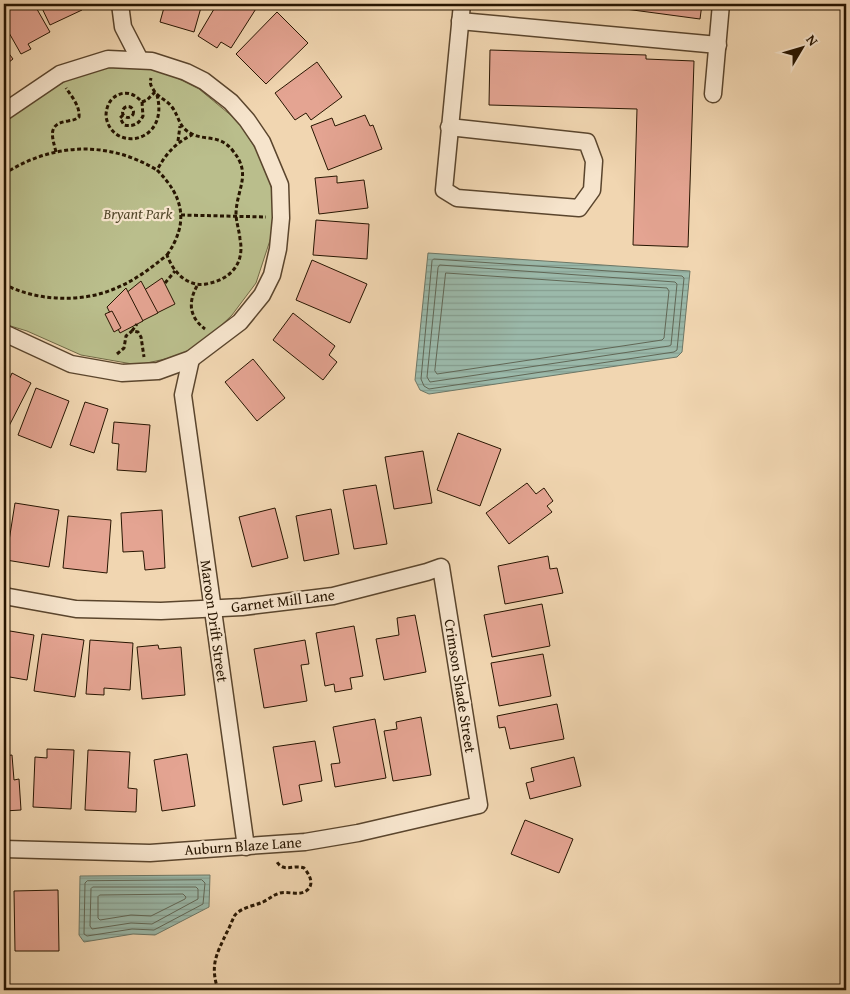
<svg xmlns="http://www.w3.org/2000/svg" width="850" height="994" font-family="'Gentium Book Plus',serif">
<style>
.green{fill:#babe8c;stroke:#706a46}
.water{fill:url(#water-rules);stroke:#6d7766}
.lines{fill:none;stroke-linecap:round;stroke-linejoin:round}
.shore{stroke:#616756;stroke-width:1}
.building{fill:#e4a492;stroke:#271501}
.minor-casing{stroke:#5a452d;stroke-width:19}
.path{stroke:#271501;stroke-width:3;stroke-dasharray:4 2.5;stroke-linecap:butt}
.minor{stroke:#f6e4cc;stroke-width:16}
.labels{text-anchor:middle;stroke-width:4.5;stroke-linejoin:round;paint-order:stroke}
.park-label{font-size:15px;font-style:italic;fill:#53482b;stroke:#f6e4cc}
.street-label{font-size:15px;fill:#271501;stroke:#f6e4cc}
</style>
<defs>
<pattern id="water-rules" width="6" height="5" patternUnits="userSpaceOnUse" patternTransform="scale(1.25)"><rect width="6" height="5" fill="#9bb9aa"/><path d="M0 2.5h6" fill="none" stroke="#869e90"/></pattern>
</defs>
<rect width="100%" height="100%" fill="#f1d6b1"/>
<filter id="stains"><feTurbulence type="fractalNoise" baseFrequency=".004" numOctaves="4"/><feColorMatrix values="0 0 0 0 .2 0 0 0 0 .09 0 0 0 0 .02 0 0 0 .5 -.17"/></filter>
<radialGradient id="worn" r=".72"><stop offset=".6" stop-color="#630" stop-opacity="0"/><stop offset="1" stop-color="#630" stop-opacity=".3"/></radialGradient>
<path class="green" d="M 133,66 L 159,69 L 199,89 L 239,122 L 265,164 L 275,202 L 275,225 L 256,283 L 232,315 L 206,340 L 183,355 L 138,365 L 81,355 L 27,331 L 4,324 L 4,121 C 27,106 57,83 83,73 C 99,67 116,67 133,66 Z"/>
<g class="water">
<path d="M 428,253 L 690,271 L 682,352 L 677,357 L 429,394 L 420,390 L 415,380 Z"/>
<path d="M 210,875 L 209,907 L 155,935 L 133,934 L 84,942 L 79,935 L 80,876 Z"/>
</g>
<g class="lines">
<g class="shore">
<path d="M 434,259 L 682,276 L 684,278 L 677,350 L 674,352 L 429,389 L 424,386 L 421,379 L 432,261 Z"/>
<path d="M 440,265 L 675,282 L 677,284 L 671,345 L 669,346 L 430,382 L 427,377 L 438,268 Z"/>
<path d="M 446,273 L 667,288 L 669,291 L 664,338 L 662,340 L 437,374 L 435,371 Z"/>
<path d="M 202,880 L 205,883 L 203,904 L 154,930 L 132,929 L 87,936 L 84,934 L 85,883 L 87,881 Z"/>
<path d="M 93,887 L 196,887 L 198,889 L 198,899 L 152,924 L 131,923 L 92,929 L 90,926 L 91,889 Z"/>
<path d="M 100,895 L 183,894 L 186,897 L 185,899 L 151,916 L 131,915 L 100,920 L 98,918 L 98,897 Z"/>
</g>
</g>
<g class="building">
<path d="M 4,4 L 34,4 L 50,32 L 28,44 L 31,49 L 21,54 L 4,24 Z"/>
<path d="M 40,4 L 79,4 L 82,10 L 50,25 Z"/>
<path d="M 165,4 L 202,4 L 194,32 L 160,22 Z"/>
<path d="M 217,4 L 259,4 L 231,48 L 221,42 L 217,48 L 198,36 Z"/>
<path d="M 588,4 L 702,4 L 700,19 Z"/>
<path d="M 277,12 L 308,43 L 266,84 L 236,54 Z"/>
<path d="M 4,47 L 13,59 L 4,66 Z"/>
<path d="M 490,50 L 646,55 L 646,59 L 694,61 L 688,247 L 633,245 L 637,109 L 489,105 Z"/>
<path d="M 317,62 L 342,97 L 311,120 L 306,113 L 295,120 L 275,93 Z"/>
<path d="M 365,115 L 370,126 L 373,125 L 382,149 L 328,170 L 311,126 L 332,118 L 335,126 Z"/>
<path d="M 337,176 L 337,183 L 364,180 L 368,208 L 319,214 L 315,178 Z"/>
<path d="M 316,220 L 369,224 L 367,259 L 313,255 Z"/>
<path d="M 312,260 L 367,284 L 350,323 L 296,300 Z"/>
<path d="M 162,278 L 175,304 L 155,314 L 143,291 Z"/>
<path d="M 141,281 L 158,313 L 140,322 L 125,294 Z"/>
<path d="M 126,288 L 143,321 L 120,333 L 107,307 Z"/>
<path d="M 112,311 L 121,328 L 114,332 L 105,314 Z"/>
<path d="M 293,313 L 335,346 L 329,355 L 337,362 L 323,380 L 273,340 Z"/>
<path d="M 253,359 L 285,398 L 257,421 L 225,382 Z"/>
<path d="M 12,373 L 31,383 L 8,428 L 4,426 L 4,380 L 8,382 Z"/>
<path d="M 36,388 L 69,401 L 51,448 L 18,435 Z"/>
<path d="M 85,402 L 108,409 L 94,453 L 70,445 Z"/>
<path d="M 114,422 L 150,425 L 146,472 L 117,470 L 119,444 L 112,443 Z"/>
<path d="M 458,433 L 501,449 L 480,506 L 437,490 Z"/>
<path d="M 423,451 L 432,503 L 394,509 L 385,457 Z"/>
<path d="M 527,483 L 536,494 L 544,488 L 553,501 L 547,506 L 552,512 L 509,544 L 486,513 Z"/>
<path d="M 376,485 L 387,544 L 354,549 L 343,490 Z"/>
<path d="M 15,503 L 59,510 L 49,567 L 6,560 Z"/>
<path d="M 275,508 L 288,558 L 252,567 L 239,517 Z"/>
<path d="M 331,509 L 339,554 L 304,561 L 296,516 Z"/>
<path d="M 162,510 L 165,568 L 145,570 L 143,551 L 123,552 L 121,513 Z"/>
<path d="M 68,516 L 111,520 L 107,573 L 63,568 Z"/>
<path d="M 548,556 L 550,569 L 557,568 L 563,593 L 505,604 L 498,566 Z"/>
<path d="M 542,604 L 550,646 L 492,657 L 484,615 Z"/>
<path d="M 415,615 L 426,672 L 384,680 L 376,639 L 399,635 L 397,618 Z"/>
<path d="M 354,626 L 363,676 L 350,678 L 352,689 L 335,692 L 334,684 L 325,686 L 316,633 Z"/>
<path d="M 4,630 L 34,635 L 27,680 L 4,676 Z"/>
<path d="M 42,634 L 84,640 L 75,697 L 34,691 Z"/>
<path d="M 90,640 L 133,643 L 130,690 L 104,688 L 104,695 L 86,694 Z"/>
<path d="M 305,640 L 309,664 L 301,665 L 307,701 L 264,708 L 254,649 Z"/>
<path d="M 158,645 L 159,649 L 181,647 L 185,695 L 142,699 L 137,647 Z"/>
<path d="M 543,654 L 551,696 L 499,706 L 491,663 Z"/>
<path d="M 557,704 L 564,739 L 510,749 L 505,727 L 499,728 L 497,716 Z"/>
<path d="M 421,717 L 431,775 L 393,781 L 384,731 L 397,729 L 396,722 Z"/>
<path d="M 375,719 L 386,778 L 335,787 L 331,764 L 340,763 L 333,727 Z"/>
<path d="M 315,741 L 322,781 L 299,785 L 302,801 L 283,805 L 273,747 Z"/>
<path d="M 47,749 L 74,750 L 71,809 L 33,807 L 35,757 L 47,758 Z"/>
<path d="M 88,750 L 130,752 L 128,788 L 137,789 L 136,812 L 85,810 Z"/>
<path d="M 187,754 L 195,806 L 162,811 L 154,760 Z"/>
<path d="M 12,755 L 14,780 L 19,779 L 21,810 L 4,811 L 4,756 Z"/>
<path d="M 574,757 L 581,786 L 530,799 L 526,783 L 534,781 L 531,768 Z"/>
<path d="M 525,820 L 573,839 L 559,873 L 511,854 Z"/>
<path d="M 58,890 L 59,951 L 15,951 L 14,891 Z"/>
</g>
<g class="lines">
<g class="minor-casing">
<g id="minor">
<path d="M 120,4 L 123,27 L 140,60"/>
<path d="M 460,21 L 718,45"/>
<path d="M 713,94 L 721,4"/>
<path d="M 4,112 L 60,74 L 108,59 L 152,61 L 186,72 L 204,81 L 231,102 L 247,120 L 262,142 L 280,185 L 281,218 L 278,249 L 272,275 L 262,295 L 240,322 L 191,359 L 158,371 L 122,373 L 71,364 L 4,333"/>
<path d="M 449,127 L 587,142 L 594,161 L 592,190 L 579,208 L 457,198 L 444,190 L 462,4"/>
<path d="M 191,359 L 183,395 L 246,847"/>
<path d="M 4,596 L 76,609 L 161,611 L 242,607 L 333,596 L 427,572 L 441,567 L 479,805 L 358,833 L 305,842 L 276,844 L 150,853 L 4,849"/>
</g>
</g>
<g class="path">
<path d="M 142,102 L 147,100 L 155,92"/>
<circle cx="128" cy="112" r="5.5"/>
<path d="M 123,115 L 120,118 L 124,125 C 133,127 139,124 143,116 L 142,102 C 134,93 123,89 112,99 C 108,103 106,110 106,116 C 111,153 170,144 157,95"/>
<path d="M 178,141 L 180,126"/>
<path d="M 56,152 C 52,136 47,124 68,121 C 73,120 75,120 79,117 C 80,106 72,97 66,88"/>
<path d="M 4,174 C 52,143 107,140 157,170"/>
<path d="M 181,215 L 266,217"/>
<path d="M 167,255 C 189,223 184,197 157,170 C 166,154 175,143 192,135"/>
<path d="M 165,283 L 175,271"/>
<path d="M 4,284 C 35,301 81,303 114,289 C 134,281 150,269 167,255 C 173,272 187,287 206,284 C 230,280 245,264 240,239 C 239,229 236,222 236,213 C 237,188 252,174 233,151 C 220,134 206,141 192,134 C 178,127 180,118 172,107 C 167,100 157,97 153,89 C 150,85 150,82 151,78"/>
<path d="M 197,286 C 188,302 189,317 205,329"/>
<path d="M 132,331 L 137,324"/>
<path d="M 117,354 L 124,348 L 126,336 L 132,331 L 138,332 L 141,337 L 144,357"/>
<path d="M 218,990 C 210,965 216,955 227,932 C 230,927 232,920 235,915 C 242,907 254,906 263,902 C 269,899 273,895 280,893 C 288,891 298,896 306,891 C 315,885 310,875 304,868 C 294,864 284,873 277,862"/>
</g>
<use href="#minor" class="minor"/>
</g>
<g class="labels">
<g class="park-label">
<text x="138" y="219">Bryant Park</text>
</g>
<g class="street-label">
<text transform="translate(283 601) rotate(-7)" y="5">Garnet Mill Lane</text>
<text transform="translate(214 621) rotate(82)" y="5">Maroon Drift Street</text>
<text transform="translate(460 686) rotate(81)" y="5">Crimson Shade Street</text>
<text transform="translate(243 846) rotate(-4)" y="5">Auburn Blaze Lane</text>
</g>
</g>
<rect width="850" height="994" fill="none" stroke="#f1d6b1" stroke-width="20"/>
<rect x="5" y="5" width="840" height="984" fill="none" stroke="#271501" stroke-width="2.5"/>
<rect x="10" y="10" width="830" height="974" fill="none" stroke="#271501"/>
<g transform="translate(802 48) rotate(52)" stroke="#f6e4cc" stroke-width="4" paint-order="stroke">
<path d="M0-4L9 19L0 12L-9 19Z" fill="#271501"/>
<text y="-8" font-size="14" font-weight="bold" text-anchor="middle" fill="#271501">N</text>
</g>
<rect width="100%" height="100%" filter="url(#stains)"/>
<rect width="100%" height="100%" fill="url(#worn)"/>
</svg>
